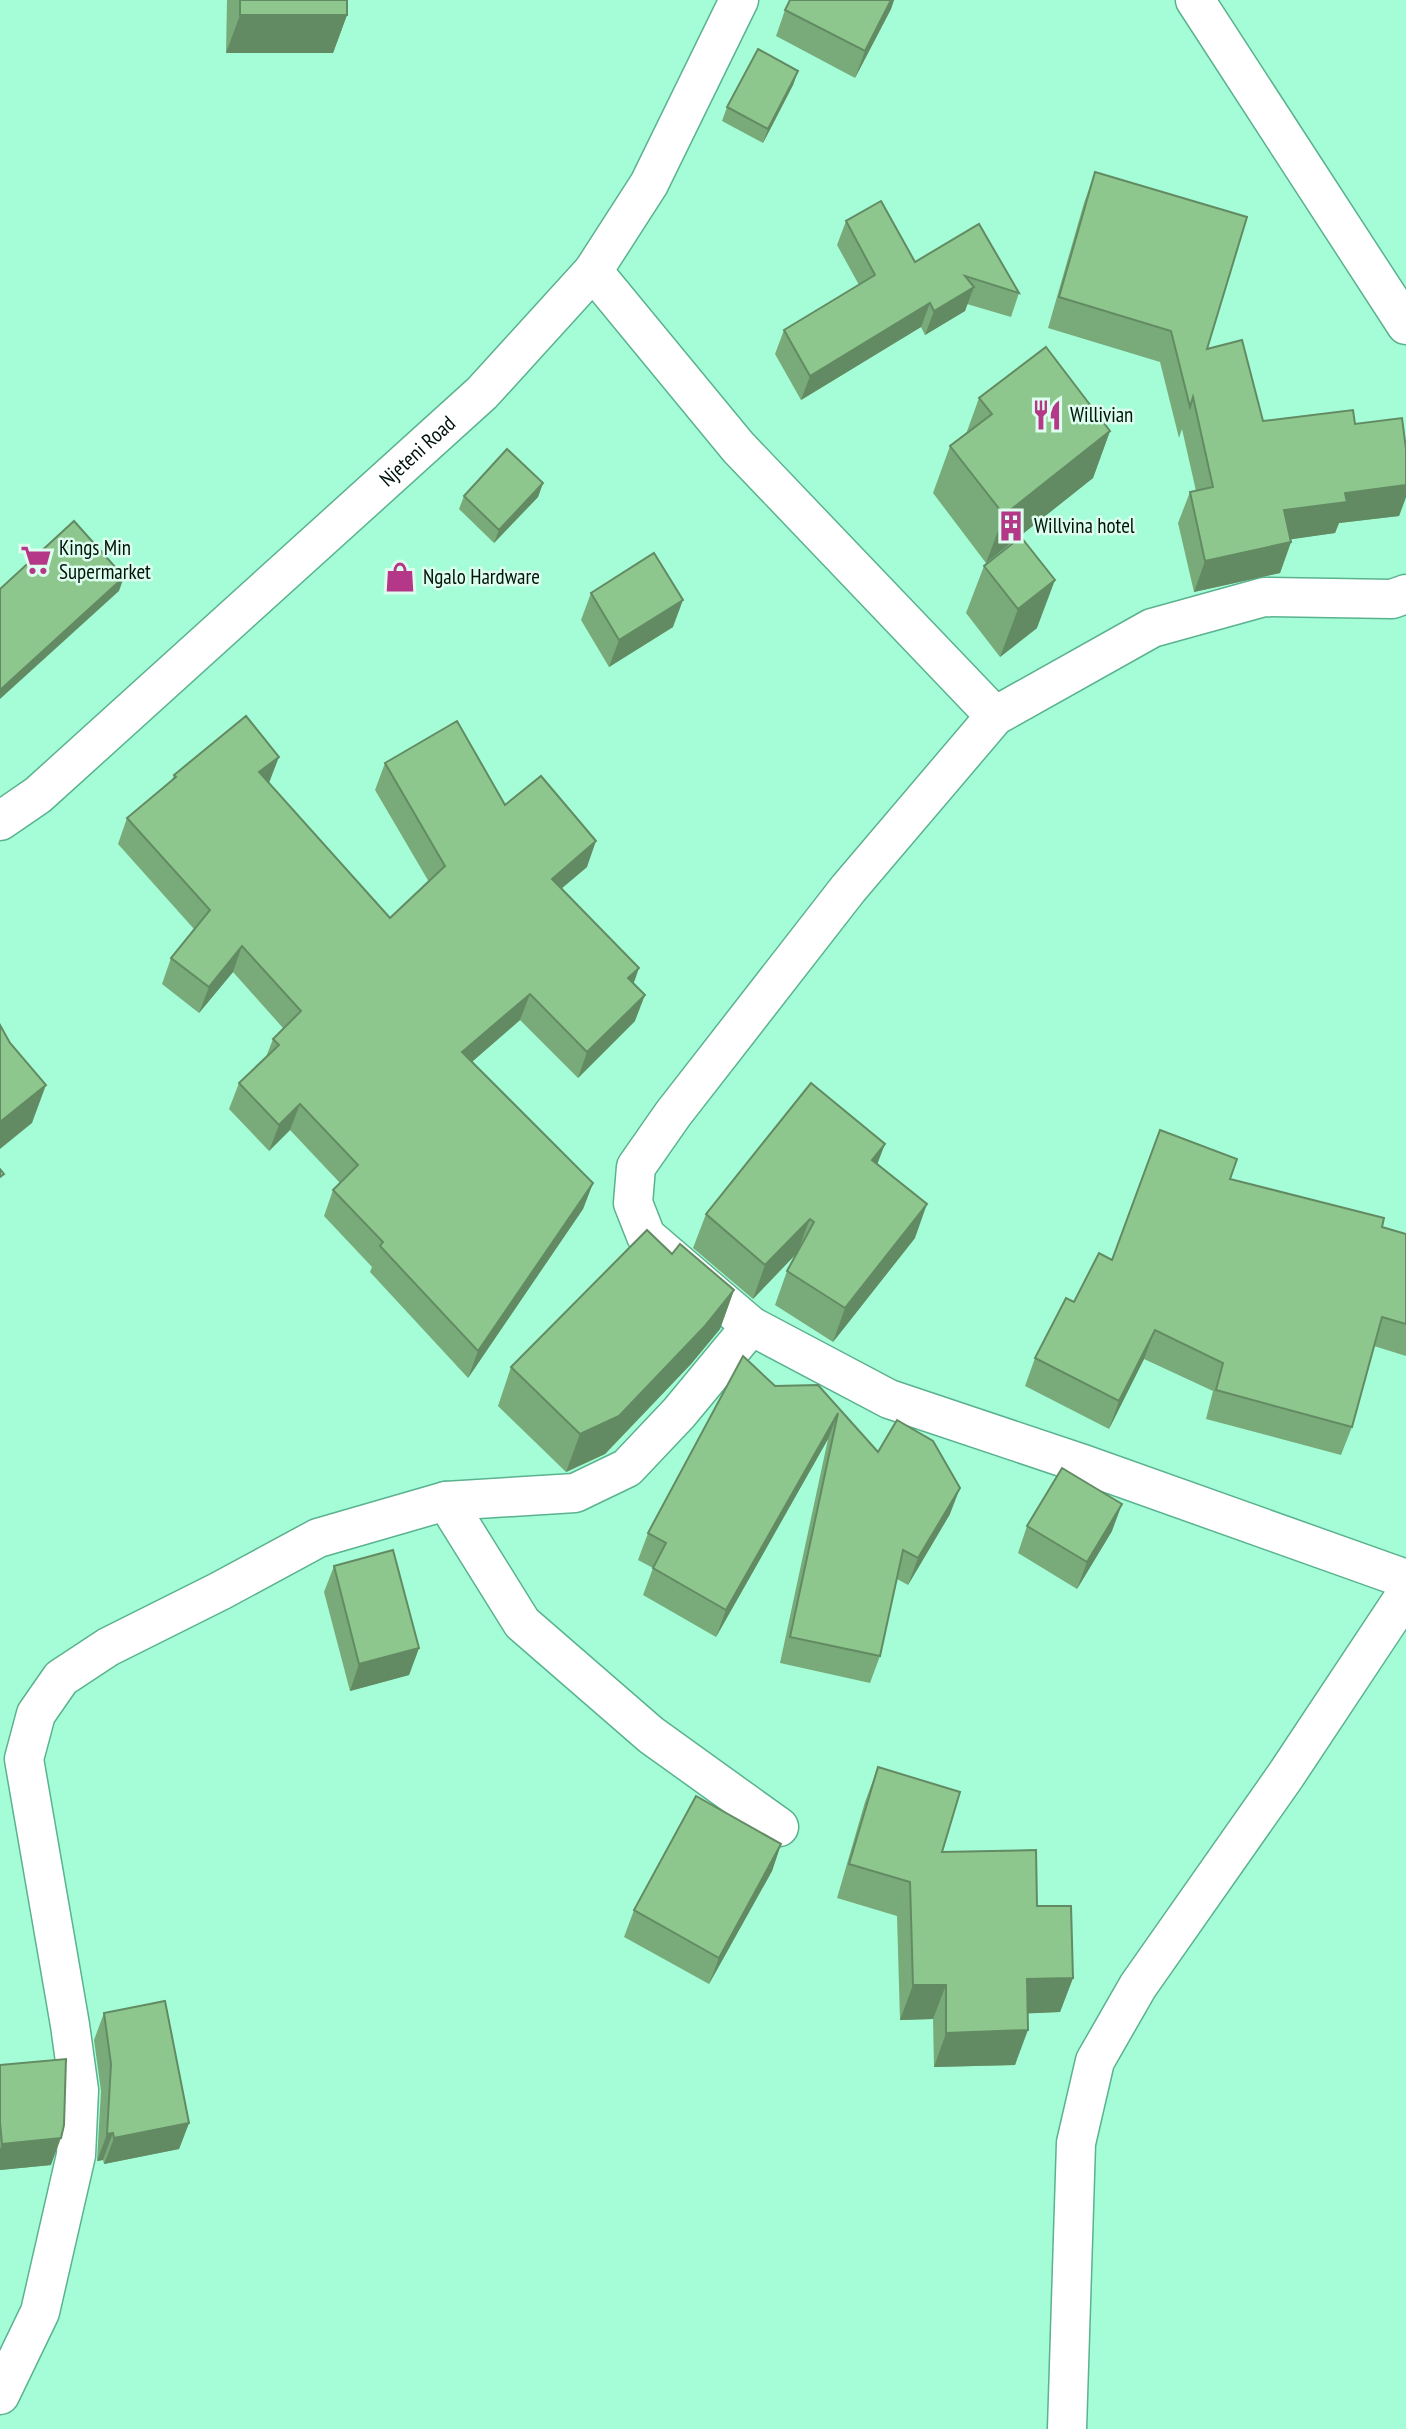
<svg xmlns="http://www.w3.org/2000/svg" width="1406" height="2429" font-family="'PT Sans Narrow',sans-serif">
<style>
.lines{fill:none;stroke-linecap:round;stroke-linejoin:round}
.minor-casing{stroke:#5ab28f;stroke-width:41}
.minor{stroke:#fff;stroke-width:38}
.wall{fill:#79ab7a}
.shaded-wall{fill:#638b63}
.building{fill:#8dc78e;stroke:#638b63;stroke-width:2}
.labels{text-anchor:middle;stroke-width:5;stroke-linejoin:round;paint-order:stroke}
.poi-label{font-size:21px;fill:#00140b;stroke:#ddfeee;text-anchor:start}
.street-label{font-size:21px;fill:#00140b;stroke:#ddfeee}
</style>
<rect width="100%" height="100%" fill="#a5fdd7"/>
<g class="lines">
<g class="minor-casing">
<g id="minor">
<path d="M 1195,0 L 1406,325"/>
<path d="M 593,271 L 738,447 L 995,716"/>
<path d="M 1406,594 L 1392,599 L 1264,597 L 1152,628 L 995,716 L 848,889 L 673,1114 L 636,1167 L 633,1203 L 646,1236 L 751,1326 L 889,1399 L 1083,1464 L 1406,1579"/>
<path id="s1" d="M 0,821 L 38,795 L 482,393 L 593,271 L 649,184 L 739,0"/>
<path d="M 446,1501 L 522,1623 L 651,1735 L 779,1827"/>
<path d="M 0,2395 L 40,2312 L 76,2155 L 79,2090 L 70,2025 L 24,1759 L 36,1714 L 61,1678 L 108,1647 L 220,1591 L 318,1538 L 446,1501 L 575,1493 L 627,1468 L 679,1413 L 751,1326"/>
<path d="M 1067,2429 L 1076,2143 L 1095,2061 L 1138,1986 L 1286,1775 L 1406,1594"/>
</g>
</g>
<use href="#minor" class="minor"/>
</g>
<g class="wall">
<path d="M 227,0 L 347,0 L 347,15 L 333,53 L 226,53 Z"/>
<path d="M 790,0 L 894,0 L 891,9 L 855,78 L 776,36 L 785,10 Z"/>
<path d="M 798,71 L 793,85 L 763,143 L 722,121 L 727,107 Z"/>
<path d="M 1095,172 L 1207,349 L 1263,421 L 1355,424 L 1406,449 L 1406,497 L 1399,516 L 1339,523 L 1335,533 L 1290,539 L 1291,542 L 1280,573 L 1194,592 L 1178,523 L 1190,492 L 1196,491 L 1182,429 L 1179,438 L 1160,362 L 1048,328 L 1084,203 Z"/>
<path d="M 846,221 L 915,262 L 1019,293 L 1011,317 L 967,304 L 965,311 L 925,335 L 921,327 L 801,400 L 775,354 L 784,330 L 859,285 L 837,245 Z"/>
<path d="M 979,398 L 1110,431 L 1093,478 L 986,563 L 933,493 L 950,446 L 966,434 Z"/>
<path d="M 543,483 L 538,497 L 494,543 L 459,509 L 464,496 Z"/>
<path d="M 984,566 L 1037,628 L 1000,657 L 966,613 Z"/>
<path d="M 591,593 L 673,627 L 609,667 L 581,620 Z"/>
<path d="M 385,763 L 505,805 L 587,867 L 562,888 L 633,983 L 635,1021 L 578,1078 L 520,1020 L 472,1062 L 593,1183 L 583,1209 L 468,1378 L 370,1272 L 372,1267 L 324,1216 L 333,1190 L 340,1183 L 290,1130 L 269,1151 L 229,1109 L 239,1083 L 266,1057 L 273,1039 L 283,1028 L 233,972 L 199,1013 L 162,984 L 171,958 L 194,929 L 118,844 L 127,818 L 172,780 L 174,775 L 269,783 L 390,918 L 429,882 L 375,790 Z"/>
<path d="M 877,1165 L 915,1238 L 833,1342 L 775,1305 L 787,1271 L 797,1253 L 753,1299 L 693,1248 L 706,1214 Z"/>
<path d="M 1230,1179 L 1406,1234 L 1406,1356 L 1374,1346 L 1352,1427 L 1341,1455 L 1206,1419 L 1213,1391 L 1144,1359 L 1109,1429 L 1025,1386 L 1035,1358 L 1074,1302 L 1112,1260 Z"/>
<path d="M 672,1254 L 734,1290 L 720,1329 L 691,1364 L 605,1454 L 566,1472 L 498,1406 L 511,1367 Z"/>
<path d="M 818,1385 L 878,1452 L 950,1514 L 908,1585 L 897,1579 L 880,1656 L 870,1683 L 780,1663 L 828,1439 L 716,1637 L 643,1595 L 653,1568 L 638,1560 L 648,1533 L 775,1386 Z"/>
<path d="M 1027,1526 L 1112,1531 L 1077,1589 L 1018,1553 Z"/>
<path d="M 334,1566 L 419,1648 L 409,1675 L 350,1691 L 324,1592 Z"/>
<path d="M 878,1767 L 942,1852 L 1037,1906 L 1073,1978 L 1060,2012 L 1028,2013 L 1015,2065 L 934,2067 L 933,2019 L 900,2020 L 897,1916 L 837,1898 L 865,1802 Z"/>
<path d="M 781,1844 L 772,1871 L 709,1984 L 624,1937 L 634,1910 Z"/>
<path d="M 104,2013 L 189,2123 L 179,2149 L 104,2164 L 103,2160 L 97,2161 L 101,2091 L 94,2040 Z"/>
<path d="M 0,2065 L 51,2165 L 0,2170 Z"/>
</g>
<g class="shaded-wall">
<path d="M 891,0 L 894,0 L 891,9 L 855,78 L 865,51 Z"/>
<path d="M 240,15 L 347,15 L 333,53 L 226,53 Z"/>
<path d="M 798,71 L 793,85 L 763,143 L 768,129 Z"/>
<path d="M 974,287 L 965,311 L 925,335 L 934,311 Z"/>
<path d="M 930,303 L 921,327 L 801,400 L 810,376 Z"/>
<path d="M 1110,431 L 1093,478 L 986,563 L 1004,515 Z"/>
<path d="M 543,483 L 538,497 L 494,543 L 499,530 Z"/>
<path d="M 1406,485 L 1406,497 L 1399,516 L 1339,523 L 1335,533 L 1273,542 L 1284,510 L 1345,493 Z"/>
<path d="M 1291,542 L 1280,573 L 1194,592 L 1205,561 Z"/>
<path d="M 124,577 L 119,591 L 0,699 L 0,690 Z"/>
<path d="M 1055,580 L 1037,628 L 1000,657 L 1018,609 Z"/>
<path d="M 683,600 L 673,627 L 609,667 L 619,640 Z"/>
<path d="M 279,757 L 269,783 L 259,772 Z"/>
<path d="M 596,841 L 587,867 L 542,905 L 552,879 Z"/>
<path d="M 242,946 L 233,972 L 199,1013 L 209,987 Z"/>
<path d="M 639,968 L 630,994 L 628,978 Z"/>
<path d="M 530,994 L 520,1020 L 453,1078 L 462,1052 Z"/>
<path d="M 645,995 L 635,1021 L 578,1078 L 587,1052 Z"/>
<path d="M 46,1085 L 32,1123 L 0,1149 L 0,1122 Z"/>
<path d="M 300,1104 L 290,1130 L 269,1151 L 279,1125 Z"/>
<path d="M 885,1144 L 872,1178 L 872,1160 Z"/>
<path d="M 593,1183 L 583,1209 L 468,1378 L 478,1351 Z"/>
<path d="M 927,1204 L 915,1238 L 833,1342 L 845,1308 Z"/>
<path d="M 810,1219 L 797,1253 L 753,1299 L 765,1265 Z"/>
<path d="M 734,1290 L 720,1329 L 691,1364 L 605,1454 L 566,1472 L 580,1434 Z"/>
<path d="M 1155,1330 L 1144,1359 L 1109,1429 L 1119,1401 Z"/>
<path d="M 838,1413 L 828,1439 L 716,1637 L 726,1610 Z"/>
<path d="M 960,1488 L 950,1514 L 908,1585 L 918,1558 Z"/>
<path d="M 1122,1504 L 1112,1531 L 1077,1589 L 1087,1562 Z"/>
<path d="M 419,1648 L 409,1675 L 350,1691 L 359,1664 Z"/>
<path d="M 781,1844 L 772,1871 L 709,1984 L 719,1958 Z"/>
<path d="M 1073,1978 L 1060,2012 L 1014,2014 L 1027,1979 Z"/>
<path d="M 913,1985 L 946,1985 L 933,2019 L 900,2020 Z"/>
<path d="M 1028,2030 L 1015,2065 L 934,2067 L 946,2033 Z"/>
<path d="M 189,2123 L 179,2149 L 104,2164 L 114,2138 Z"/>
<path d="M 113,2133 L 103,2160 L 97,2161 L 107,2134 Z"/>
<path d="M 61,2138 L 51,2165 L 0,2170 L 0,2149 L 2,2144 Z"/>
</g>
<g class="building">
<rect x="240" y="0" width="107" height="15"/>
<path d="M 790,0 L 891,0 L 865,51 L 785,10 Z"/>
<path d="M 758,49 L 798,71 L 768,129 L 727,107 Z"/>
<path d="M 1095,172 L 1247,217 L 1207,349 L 1242,340 L 1263,421 L 1353,410 L 1355,424 L 1402,418 L 1406,449 L 1406,485 L 1345,493 L 1347,502 L 1284,510 L 1291,542 L 1205,561 L 1190,492 L 1213,487 L 1193,397 L 1190,407 L 1171,331 L 1059,297 Z"/>
<path d="M 881,201 L 915,262 L 979,224 L 1019,293 L 965,276 L 974,287 L 934,311 L 930,303 L 810,376 L 784,330 L 875,275 L 846,221 Z"/>
<path d="M 1046,347 L 1110,431 L 1004,515 L 950,446 L 992,414 L 979,398 Z"/>
<path d="M 507,449 L 543,483 L 499,530 L 464,496 Z"/>
<path d="M 74,521 L 124,577 L 0,690 L 0,589 Z"/>
<path d="M 1021,537 L 1055,580 L 1018,609 L 984,566 Z"/>
<path d="M 654,553 L 683,600 L 619,640 L 591,593 Z"/>
<path d="M 246,716 L 279,757 L 259,772 L 390,918 L 445,866 L 385,763 L 457,721 L 505,805 L 541,776 L 596,841 L 552,879 L 639,968 L 628,978 L 645,995 L 587,1052 L 530,994 L 462,1052 L 593,1183 L 478,1351 L 380,1246 L 383,1242 L 333,1190 L 358,1165 L 300,1104 L 279,1125 L 239,1083 L 279,1045 L 273,1039 L 301,1011 L 242,946 L 209,987 L 171,958 L 210,910 L 127,818 L 176,777 L 174,775 Z"/>
<path d="M 0,1025 L 10,1043 L 46,1085 L 0,1122 Z"/>
<path d="M 811,1083 L 885,1144 L 872,1160 L 927,1204 L 845,1308 L 787,1271 L 814,1222 L 810,1219 L 765,1265 L 706,1214 Z"/>
<path d="M 1160,1130 L 1237,1159 L 1230,1179 L 1384,1218 L 1382,1227 L 1406,1234 L 1406,1324 L 1382,1317 L 1352,1427 L 1216,1390 L 1223,1363 L 1155,1330 L 1119,1401 L 1035,1358 L 1066,1298 L 1074,1302 L 1099,1253 L 1112,1260 Z"/>
<path d="M 0,1169 L 4,1174 L 0,1177 Z"/>
<path d="M 647,1230 L 672,1254 L 680,1244 L 734,1290 L 705,1326 L 619,1416 L 580,1434 L 511,1367 Z"/>
<path d="M 743,1356 L 775,1386 L 818,1385 L 878,1452 L 897,1420 L 933,1441 L 960,1488 L 918,1558 L 903,1550 L 880,1656 L 790,1637 L 838,1413 L 726,1610 L 653,1568 L 666,1543 L 648,1533 Z"/>
<path d="M 1062,1468 L 1122,1504 L 1087,1562 L 1027,1526 Z"/>
<path d="M 393,1550 L 419,1648 L 359,1664 L 334,1566 Z"/>
<path d="M 878,1767 L 960,1792 L 942,1852 L 1036,1850 L 1037,1906 L 1071,1906 L 1073,1978 L 1027,1979 L 1028,2030 L 946,2033 L 946,1985 L 913,1985 L 910,1882 L 849,1864 Z"/>
<path d="M 696,1796 L 781,1844 L 719,1958 L 634,1910 Z"/>
<path d="M 165,2001 L 189,2123 L 114,2138 L 113,2133 L 107,2134 L 111,2064 L 104,2013 Z"/>
<path d="M 66,2059 L 64,2125 L 61,2138 L 2,2144 L 0,2122 L 0,2065 Z"/>
</g>
<defs>
<g id="restaurant-bare" transform="scale(2.415)"><path d="M-5-6h1v4h1v-4h1v4h1v-4h1v5L-1.5 .5V6h-2V.5L-5-1ZM5-6V6H3V1.5H1.5Q1.5-4 5-6Z" fill="#b53888" stroke="#ddfeee" stroke-width="2.5" paint-order="stroke"/></g>
<g id="building-bare" transform="scale(2.415)"><path d="M-4-6H4V6H1V3H-1V6H-4ZM-2.5-4.3h1.7v1.8h-1.7ZM.8-4.3h1.7v1.8H.8ZM-2.5-1h1.7V.8h-1.7ZM.8-1h1.7V.8H.8Z" fill="#b53888" stroke="#ddfeee" stroke-width="2.5" paint-order="stroke"/></g>
<g id="supermarket-bare" transform="scale(2.415)"><path d="M-6-5.5h2.5l.6 2H6L4.5 2H-2.5L-4.4-4H-6ZM-1.5 3.2a1.3 1.3 0 1 0 .1 0ZM3 3.2a1.3 1.3 0 1 0 .1 0Z" fill="#b53888" stroke="#ddfeee" stroke-width="2.5" paint-order="stroke"/></g>
<g id="shop-bare" transform="scale(2.415)"><path d="M-5-2.5h2.3a2.7 3.5 0 0 1 5.4 0H5L5.5 6h-11ZM-1.5-2.5h3a1.5 2.3 0 0 0-3 0Z" fill="#b53888" stroke="#ddfeee" stroke-width="2.5" paint-order="stroke"/></g>
</defs>
<g fill-rule="evenodd">
<use href="#restaurant-bare" x="1047" y="415"/>
<use href="#building-bare" x="1011" y="526"/>
<use href="#supermarket-bare" x="36" y="560"/>
<use href="#shop-bare" x="400" y="577"/>
</g>
<g class="labels">
<g class="poi-label">
<text x="1070" y="422">Willivian</text>
<text x="1034" y="533">Willvina hotel</text>
<text x="59" y="555">Kings Min<tspan x="59" dy="24">Supermarket</tspan></text>
<text x="423" y="584">Ngalo Hardware</text>
</g>
<g class="street-label">
<text dy="7" stroke="none"><textPath href="#s1" startOffset="558">Njeteni Road</textPath></text>
</g>
</g>
</svg>
